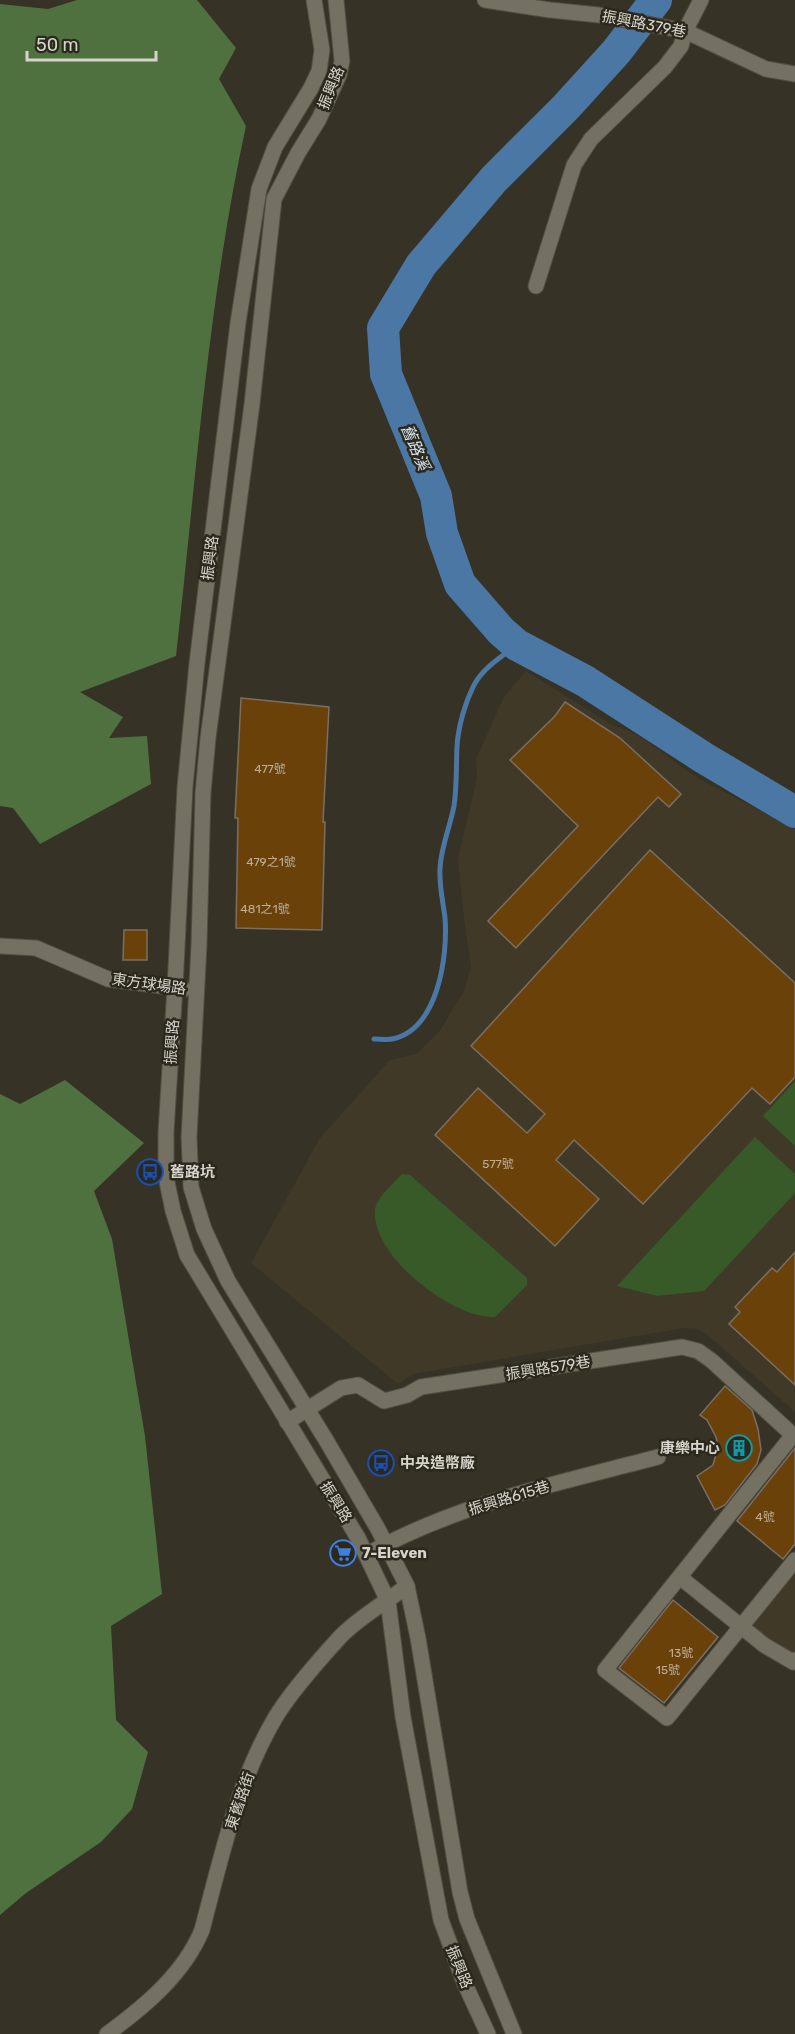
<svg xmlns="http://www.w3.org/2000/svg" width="795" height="2034" font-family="Rubik,'Noto Sans TC',sans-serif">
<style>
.industrial{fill:#413928}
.green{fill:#385928}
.forest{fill:#4e713f}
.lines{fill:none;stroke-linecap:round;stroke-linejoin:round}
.stream{stroke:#4a77a4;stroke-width:5}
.river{stroke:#4a77a4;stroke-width:32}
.building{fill:#6a4109;stroke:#7a6f64;stroke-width:1.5}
.minor-casing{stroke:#524e43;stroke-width:17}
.minor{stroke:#747062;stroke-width:15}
.labels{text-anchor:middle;stroke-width:5;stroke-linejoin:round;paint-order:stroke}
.number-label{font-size:12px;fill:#bbaf9b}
.street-label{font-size:15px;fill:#d6d4cc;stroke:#2c281c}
.poi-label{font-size:15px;font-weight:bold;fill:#d6d4cc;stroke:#2c281c;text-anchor:start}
.water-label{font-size:16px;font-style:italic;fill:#d6e3f0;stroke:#2c281c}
</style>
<rect width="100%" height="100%" fill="#363226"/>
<g class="industrial">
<path d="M 526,671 L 614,726 L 630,731 L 647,741 L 694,776 L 795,829 L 795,1412 L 709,1336 L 698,1329 L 684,1328 L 413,1374 L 398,1384 L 251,1263 L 320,1138 L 390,1060 L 416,1054 L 439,1032 L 464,991 L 471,967 L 464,919 L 458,859 L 477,778 L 476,759 L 504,697 Z"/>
<path d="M 795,1568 L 795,1652 L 790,1656 L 748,1625 Z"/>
</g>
<g class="green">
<path d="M 795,1081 L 795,1146 L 763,1116 Z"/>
<path d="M 755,1137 L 795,1174 L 795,1193 L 704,1291 L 657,1296 L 617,1286 Z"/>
<path d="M 402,1174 L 410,1175 L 527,1278 L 527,1285 L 495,1317 C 453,1319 371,1256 375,1210 C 377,1197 394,1183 402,1174 Z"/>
</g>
<g class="forest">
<path d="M 77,0 L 197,0 L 236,48 L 219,79 L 246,126 C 208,300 196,480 176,656 L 80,692 L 123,717 L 109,738 L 147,736 L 151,784 L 40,844 L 13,808 L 0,806 L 0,4 L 48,9 Z"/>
<path d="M 65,1080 L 144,1143 L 94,1191 L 112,1239 L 145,1436 L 162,1594 L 111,1626 L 116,1720 L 148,1752 L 132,1809 L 101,1842 L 26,1893 L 0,1915 L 0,1094 L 20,1104 Z"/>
</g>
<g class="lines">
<path class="stream" d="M 374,1039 C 380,1039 387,1040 392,1039 C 438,1030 448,956 445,918 C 443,901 439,886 440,868 C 441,847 450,827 454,806 C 457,787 456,766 457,747 C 458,727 465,703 474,685 C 483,668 502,656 517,645"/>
<path class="river" d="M 656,0 L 616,52 L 566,107 L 494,179 L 421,265 L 383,328 L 386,374 L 436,496 L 442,533 L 460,584 L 501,631 L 517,645 L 585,681 L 704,758 L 795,812"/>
</g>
<g class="building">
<path d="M 241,698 L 329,707 L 323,822 L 325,822 L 322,930 L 236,928 L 238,818 L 235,818 Z"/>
<path d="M 565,702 L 620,738 L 681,794 L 669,807 L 658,797 L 516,948 L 488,921 L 578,826 L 510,760 L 555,716 Z"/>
<path d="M 650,850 L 795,983 L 795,1077 L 770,1104 L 752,1088 L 643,1204 L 574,1140 L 556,1160 L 599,1199 L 555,1246 L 435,1135 L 478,1088 L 527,1133 L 545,1114 L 471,1046 Z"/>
<path d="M 124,930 L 147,930 L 147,960 L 123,960 Z"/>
<path d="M 795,1252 L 795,1385 L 729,1324 L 740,1312 L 735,1307 L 772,1268 L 777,1272 Z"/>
<path d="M 725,1386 L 752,1410 L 758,1429 L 761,1450 L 757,1464 L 725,1505 L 715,1510 L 697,1476 L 713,1465 L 718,1447 L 716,1437 L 707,1420 L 700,1415 Z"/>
<path d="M 795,1448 L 795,1544 L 783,1559 L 737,1521 Z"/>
<path d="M 673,1600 L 718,1637 L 664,1703 L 619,1668 Z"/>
</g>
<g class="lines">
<g class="minor-casing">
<g id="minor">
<path d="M 314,0 L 322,50 L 319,71 L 311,88 L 275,147 L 259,189 L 238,323 L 197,663 L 185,787 L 175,987 L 166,1132 L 166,1177 L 173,1211 L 187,1255 L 358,1538 L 388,1601 L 403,1717 L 441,1920 L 464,1982 L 488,2034"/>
<path d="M 336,0 L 342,61 L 339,75 L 319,119 L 298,153 L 274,199 L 252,404 L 208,738 L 203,793 L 199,945 L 189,1137 L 191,1187 L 204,1229 L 228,1281 L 326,1440 L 378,1529 L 407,1586 L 418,1638 L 460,1892 L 467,1919 L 514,2034"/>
<path d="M 485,0 L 550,10 L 599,15 L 685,31 L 766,69 L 795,74"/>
<path d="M 536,286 L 574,165 L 591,139 L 665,67 L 681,46 L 685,31 L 701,0"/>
<path d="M 0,946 L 36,948 L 108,979 L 184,989"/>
<path d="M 287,1422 L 341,1388 L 358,1385 L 384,1401 L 407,1395 L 421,1387 L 682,1347 L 698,1351 L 712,1361 L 795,1437"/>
<path d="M 793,1435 L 605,1670 L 667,1718 L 795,1560"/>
<path d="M 366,1555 C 456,1504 559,1483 658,1457"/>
<path d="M 681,1578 L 764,1645 L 793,1662 L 795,1660"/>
<path d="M 107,2034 C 144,2007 184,1974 202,1930 C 221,1858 237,1783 275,1718 C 292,1690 319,1660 341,1636 C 361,1616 385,1603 407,1586"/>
</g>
</g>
<use href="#minor" class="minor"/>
</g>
<defs>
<g id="bus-ring" transform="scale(1.35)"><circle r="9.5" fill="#2c281c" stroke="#1a4fb4" stroke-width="1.5"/><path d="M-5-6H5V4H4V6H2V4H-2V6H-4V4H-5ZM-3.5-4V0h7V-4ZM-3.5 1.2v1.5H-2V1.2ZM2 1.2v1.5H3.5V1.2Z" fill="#1a4fb4"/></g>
<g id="building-ring" transform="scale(1.35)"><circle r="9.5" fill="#2c281c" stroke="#0f9aa8" stroke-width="1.5"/><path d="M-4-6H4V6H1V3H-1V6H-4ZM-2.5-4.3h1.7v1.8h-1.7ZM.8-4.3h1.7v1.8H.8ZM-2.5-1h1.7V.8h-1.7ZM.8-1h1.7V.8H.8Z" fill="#0f9aa8"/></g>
<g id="supermarket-ring" transform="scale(1.35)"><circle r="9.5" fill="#2c281c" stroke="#3f7fe0" stroke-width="1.5"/><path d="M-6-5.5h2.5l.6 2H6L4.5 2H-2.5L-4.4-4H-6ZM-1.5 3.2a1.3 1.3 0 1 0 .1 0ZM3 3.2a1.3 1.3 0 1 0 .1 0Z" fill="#3f7fe0"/></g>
</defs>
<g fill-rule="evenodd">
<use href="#bus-ring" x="150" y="1172"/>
<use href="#building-ring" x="739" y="1448"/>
<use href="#bus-ring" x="381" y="1463"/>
<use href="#supermarket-ring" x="343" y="1553"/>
</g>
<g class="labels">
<g class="number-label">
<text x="270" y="773">477號</text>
<text x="271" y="866">479之1號</text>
<text x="265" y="913">481之1號</text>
<text x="498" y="1168">577號</text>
<text x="765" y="1521">4號</text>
<text x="681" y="1657">13號</text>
<text x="668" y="1674">15號</text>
</g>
<g class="street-label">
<text transform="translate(644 24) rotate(11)" y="5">振興路379巷</text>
<text transform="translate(331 88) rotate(-68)" y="5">振興路</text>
<text transform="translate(210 558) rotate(-83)" y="5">振興路</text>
<text transform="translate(149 984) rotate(8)" y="5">東方球場路</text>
<text transform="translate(172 1042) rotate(-86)" y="5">振興路</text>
<text transform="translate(548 1368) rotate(-9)" y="5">振興路579巷</text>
<text transform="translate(509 1498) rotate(-17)" y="5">振興路615巷</text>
<text transform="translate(336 1502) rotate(58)" y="5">振興路</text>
<text transform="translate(240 1801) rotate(-71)" y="5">東舊路街</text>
<text transform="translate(459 1967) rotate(68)" y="5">振興路</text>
</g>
<g class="poi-label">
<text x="170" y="1177">舊路坑</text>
<text x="720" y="1453" text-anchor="end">康樂中心</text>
<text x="400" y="1468">中央造幣廠</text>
<text x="362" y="1558">7-Eleven</text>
</g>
<g class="water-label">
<text transform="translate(416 447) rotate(67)" y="6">舊路溪</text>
</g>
</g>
<path d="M27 51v9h129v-9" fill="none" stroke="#d6d4cc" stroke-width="3"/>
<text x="36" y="51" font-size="18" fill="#d6d4cc" stroke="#2c281c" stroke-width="4.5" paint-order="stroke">50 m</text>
</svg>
